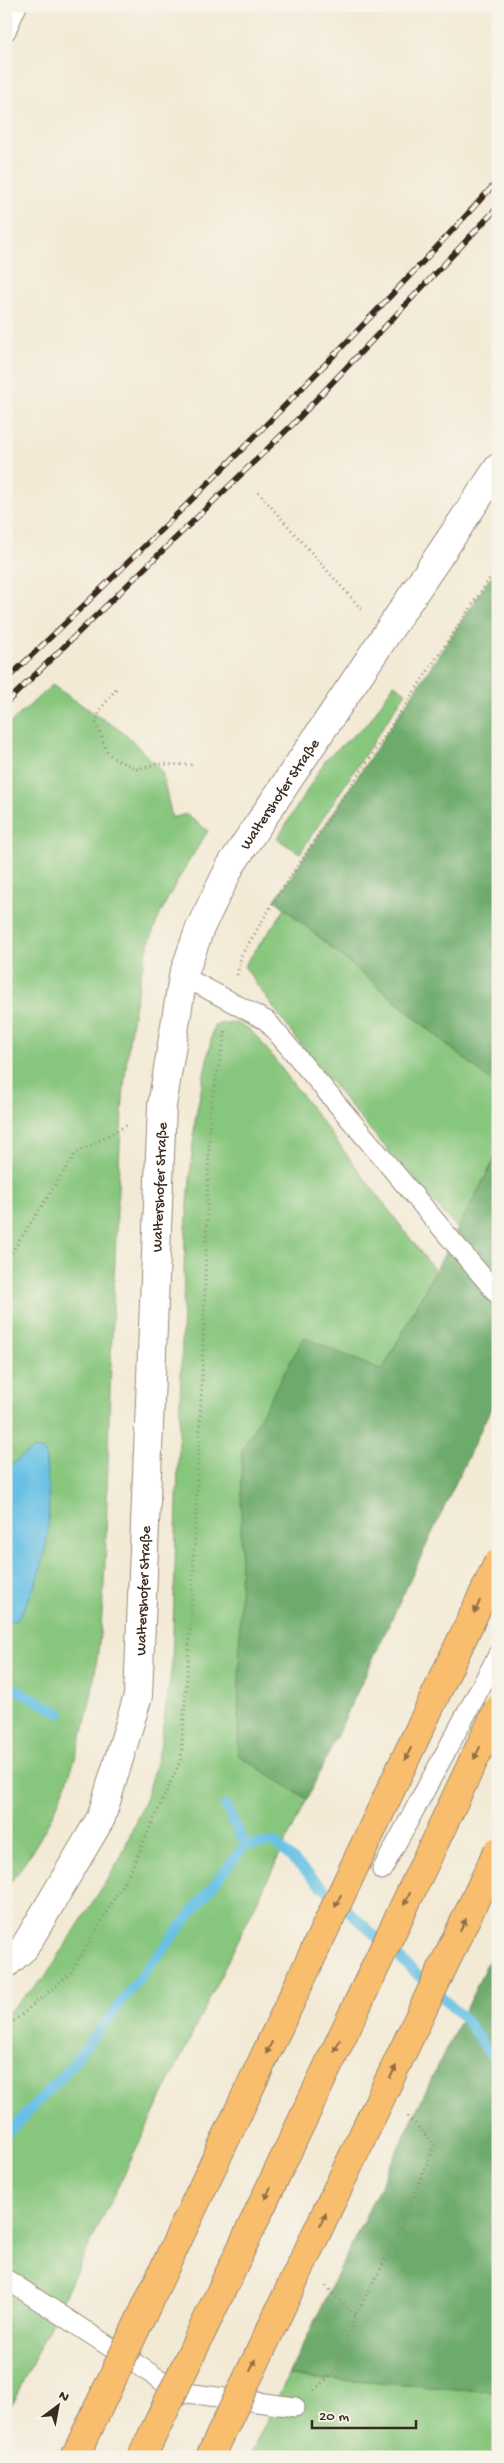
<svg xmlns="http://www.w3.org/2000/svg" width="504" height="2463" font-family="'Gochi Hand',sans-serif">
<style>
.green{fill:#87c67d;stroke:#61784e}
.forest{fill:#6dab6c;stroke:#546a45}
.water{fill:#67c1e5;stroke:#517682}
.lines{fill:none;stroke-linecap:round;stroke-linejoin:round}
.stream{stroke:#67c1e5;stroke-width:10}
.lane-casing{stroke:#978a7a;stroke-width:21}
.street-casing{stroke:#978a7a;stroke-width:30}
.path{stroke:#978a7a;stroke-width:3;stroke-dasharray:1 4;stroke-linecap:butt}
.lane{stroke:#fff;stroke-width:19}
.street{stroke:#fff;stroke-width:28}
.rail-casing{stroke:#3b2a1e;stroke-width:5.5}
.rail{stroke:#f7f3e8;stroke-width:4;stroke-dasharray:11;stroke-linecap:butt}
.highway-bridge-casing{stroke:#978a7a;stroke-width:30;stroke-linecap:butt}
.highway-bridge{stroke:#f9be6d;stroke-width:28}
.oneway{fill:#906d42}
.labels{text-anchor:middle;stroke-width:4;stroke-linejoin:round;paint-order:stroke}
.street-label{font-size:15px;fill:#3b2a1e;stroke:#f7f3e8}
</style>
<rect width="100%" height="100%" fill="#f7f3e8"/>
<filter id="ink" filterUnits="userSpaceOnUse"><feTurbulence type="fractalNoise" baseFrequency=".02" numOctaves="2"/><feDisplacementMap in="SourceGraphic" scale="10" xChannelSelector="R" yChannelSelector="G"/><feConvolveMatrix kernelMatrix="1 2 1 2 8 2 1 2 1" color-interpolation-filters="sRGB"/></filter>
<filter id="wash" filterUnits="userSpaceOnUse"><feTurbulence type="fractalNoise" baseFrequency=".0096" numOctaves="4" result="noise"/><feDisplacementMap in="SourceGraphic" scale="20" xChannelSelector="R" yChannelSelector="G"/><feGaussianBlur stdDeviation="1.12" result="paint"/><feColorMatrix in="noise" values="0 0 0 0 0 0 0 0 0 0 0 0 0 0 0 0 0 1.4 0 .05"/><feComposite in="paint" operator="in"/></filter>
<g filter="url(#wash)">
<rect width="100%" height="100%" fill="#f3ead5"/>
<g class="green">
<path d="M 394,684 L 406,692 L 300,853 L 277,839 L 327,758 L 369,722 Z"/>
<path d="M 52,685 L 127,735 L 162,772 L 172,818 L 186,814 L 208,831 C 185,867 162,903 149,943 C 124,1030 121,1121 117,1210 C 113,1306 109,1401 107,1497 C 104,1637 98,1773 6,1888 L 6,727 Z"/>
<path d="M 285,909 L 498,1087 L 498,1153 L 458,1229 C 381,1145 308,1060 244,966 Z"/>
<path d="M 232,1022 L 248,1028 L 259,1039 L 435,1271 L 382,1371 L 284,1784 L 307,1799 L 6,2416 L 6,2014 L 45,1977 L 119,1861 L 146,1797 L 160,1748 L 172,1664 L 185,1240 L 195,1120 L 214,1025 Z"/>
<path d="M 288,2376 L 498,2392 L 498,2457 L 249,2457 Z"/>
</g>
<g class="forest">
<path d="M 498,566 L 498,1087 L 275,900 Z"/>
<path d="M 498,1153 L 498,1393 L 307,1799 L 238,1755 L 242,1450 L 304,1337 L 382,1371 Z"/>
<path d="M 498,1942 L 498,2392 L 288,2376 Z"/>
</g>
<path class="water" d="M 33,1449 L 45,1451 C 51,1517 54,1560 17,1620 L 6,1622 L 6,1473 L 9,1466 Z"/>
<g class="lines">
<g class="stream">
<path d="M 6,1684 L 60,1713"/>
<path d="M 245,1845 L 274,1842 L 465,2019 L 498,2065"/>
<path d="M 6,2135 L 65,2073 L 245,1845 L 225,1805"/>
</g>
</g>
</g>
<g filter="url(#ink)">
<g class="lines">
<g class="lane-casing">
<g id="lane">
<path d="M 6,31 L 17,6"/>
<path d="M 183,976 L 267,1021 L 498,1295"/>
<path d="M 382,1870 L 498,1655"/>
<path d="M 6,2279 L 179,2392 L 295,2407"/>
</g>
</g>
<g class="street-casing">
<g id="street">
<path id="s1" d="M 6,1964 L 24,1948 L 101,1818 L 138,1696 L 162,1106 L 183,976 L 200,928 L 231,865 L 498,468"/>
</g>
</g>
<g class="path">
<path d="M 258,492 L 363,611"/>
<path d="M 116,689 L 100,710 L 96,723 L 106,750 L 113,758 L 137,769 L 156,764 L 194,765"/>
<path d="M 237,975 L 241,956 L 275,900 L 498,566"/>
<path d="M 6,1261 L 76,1153 L 129,1124"/>
<path d="M 6,2028 L 71,1973 L 131,1870 L 181,1759 L 191,1618 L 202,1379 L 210,1110 L 226,1030"/>
<path d="M 326,2286 L 355,2316"/>
<path d="M 314,2390 L 335,2372 L 355,2316 L 395,2242 L 435,2144 L 407,2116"/>
</g>
<use href="#lane" class="lane"/>
<use href="#street" class="street"/>
<g class="rail-casing">
<g id="rail">
<path d="M 6,680 C 120,572 231,462 340,349 C 393,293 447,238 498,180"/>
<path d="M 6,703 L 294,423 L 498,207"/>
</g>
</g>
<use href="#rail" class="rail"/>
<g class="highway-bridge-casing">
<g id="highway-bridge">
<path d="M 75,2457 L 498,1563"/>
<path d="M 142,2457 L 498,1709"/>
<path d="M 210,2457 L 498,1851"/>
</g>
</g>
<use href="#highway-bridge" class="highway-bridge"/>
</g>
<defs><path id="oneway-solid" d="M-6-.8H1V-3.2L6.5 0L1 3.2V.8H-6Z" transform="scale(1.25)"/></defs>
<g class="oneway">
<use href="#oneway-solid" transform="translate(477 1607) rotate(115)"/>
<use href="#oneway-solid" transform="translate(477 1753) rotate(116)"/>
<use href="#oneway-solid" transform="translate(408 1754) rotate(115)"/>
<use href="#oneway-solid" transform="translate(407 1899) rotate(116)"/>
<use href="#oneway-solid" transform="translate(338 1901) rotate(115)"/>
<use href="#oneway-solid" transform="translate(463 1925) rotate(-65)"/>
<use href="#oneway-solid" transform="translate(337 2046) rotate(115)"/>
<use href="#oneway-solid" transform="translate(269 2048) rotate(115)"/>
<use href="#oneway-solid" transform="translate(393 2072) rotate(-65)"/>
<use href="#oneway-solid" transform="translate(268 2193) rotate(115)"/>
<use href="#oneway-solid" transform="translate(323 2219) rotate(-65)"/>
<use href="#oneway-solid" transform="translate(253 2365) rotate(-65)"/>
</g>
</g>
<g class="labels">
<g class="street-label">
<text dy="5" stroke="none"><textPath href="#s1" startOffset="1232">Waltershofer Straße</textPath></text>
<text dy="5" stroke="none"><textPath href="#s1" startOffset="812">Waltershofer Straße</textPath></text>
<text dy="5" stroke="none"><textPath href="#s1" startOffset="408">Waltershofer Straße</textPath></text>
</g>
</g>
<rect width="504" height="2463" fill="none" stroke="#f7f3e8" stroke-width="25"/>
<g transform="translate(58 2406) rotate(32)" stroke="#f7f3e8" stroke-width="4" paint-order="stroke">
<path d="M0-4L9 19L0 12L-9 19Z" fill="#3b2a1e"/>
<text y="-8" font-size="14" font-weight="bold" text-anchor="middle" fill="#3b2a1e">N</text>
</g>
<path d="M312 2420v8h104v-8" fill="none" stroke="#3b2a1e" stroke-width="2.5"/>
<text x="319" y="2420" font-size="15" fill="#3b2a1e" stroke="#f7f3e8" stroke-width="4" paint-order="stroke">20 m</text>
</svg>
